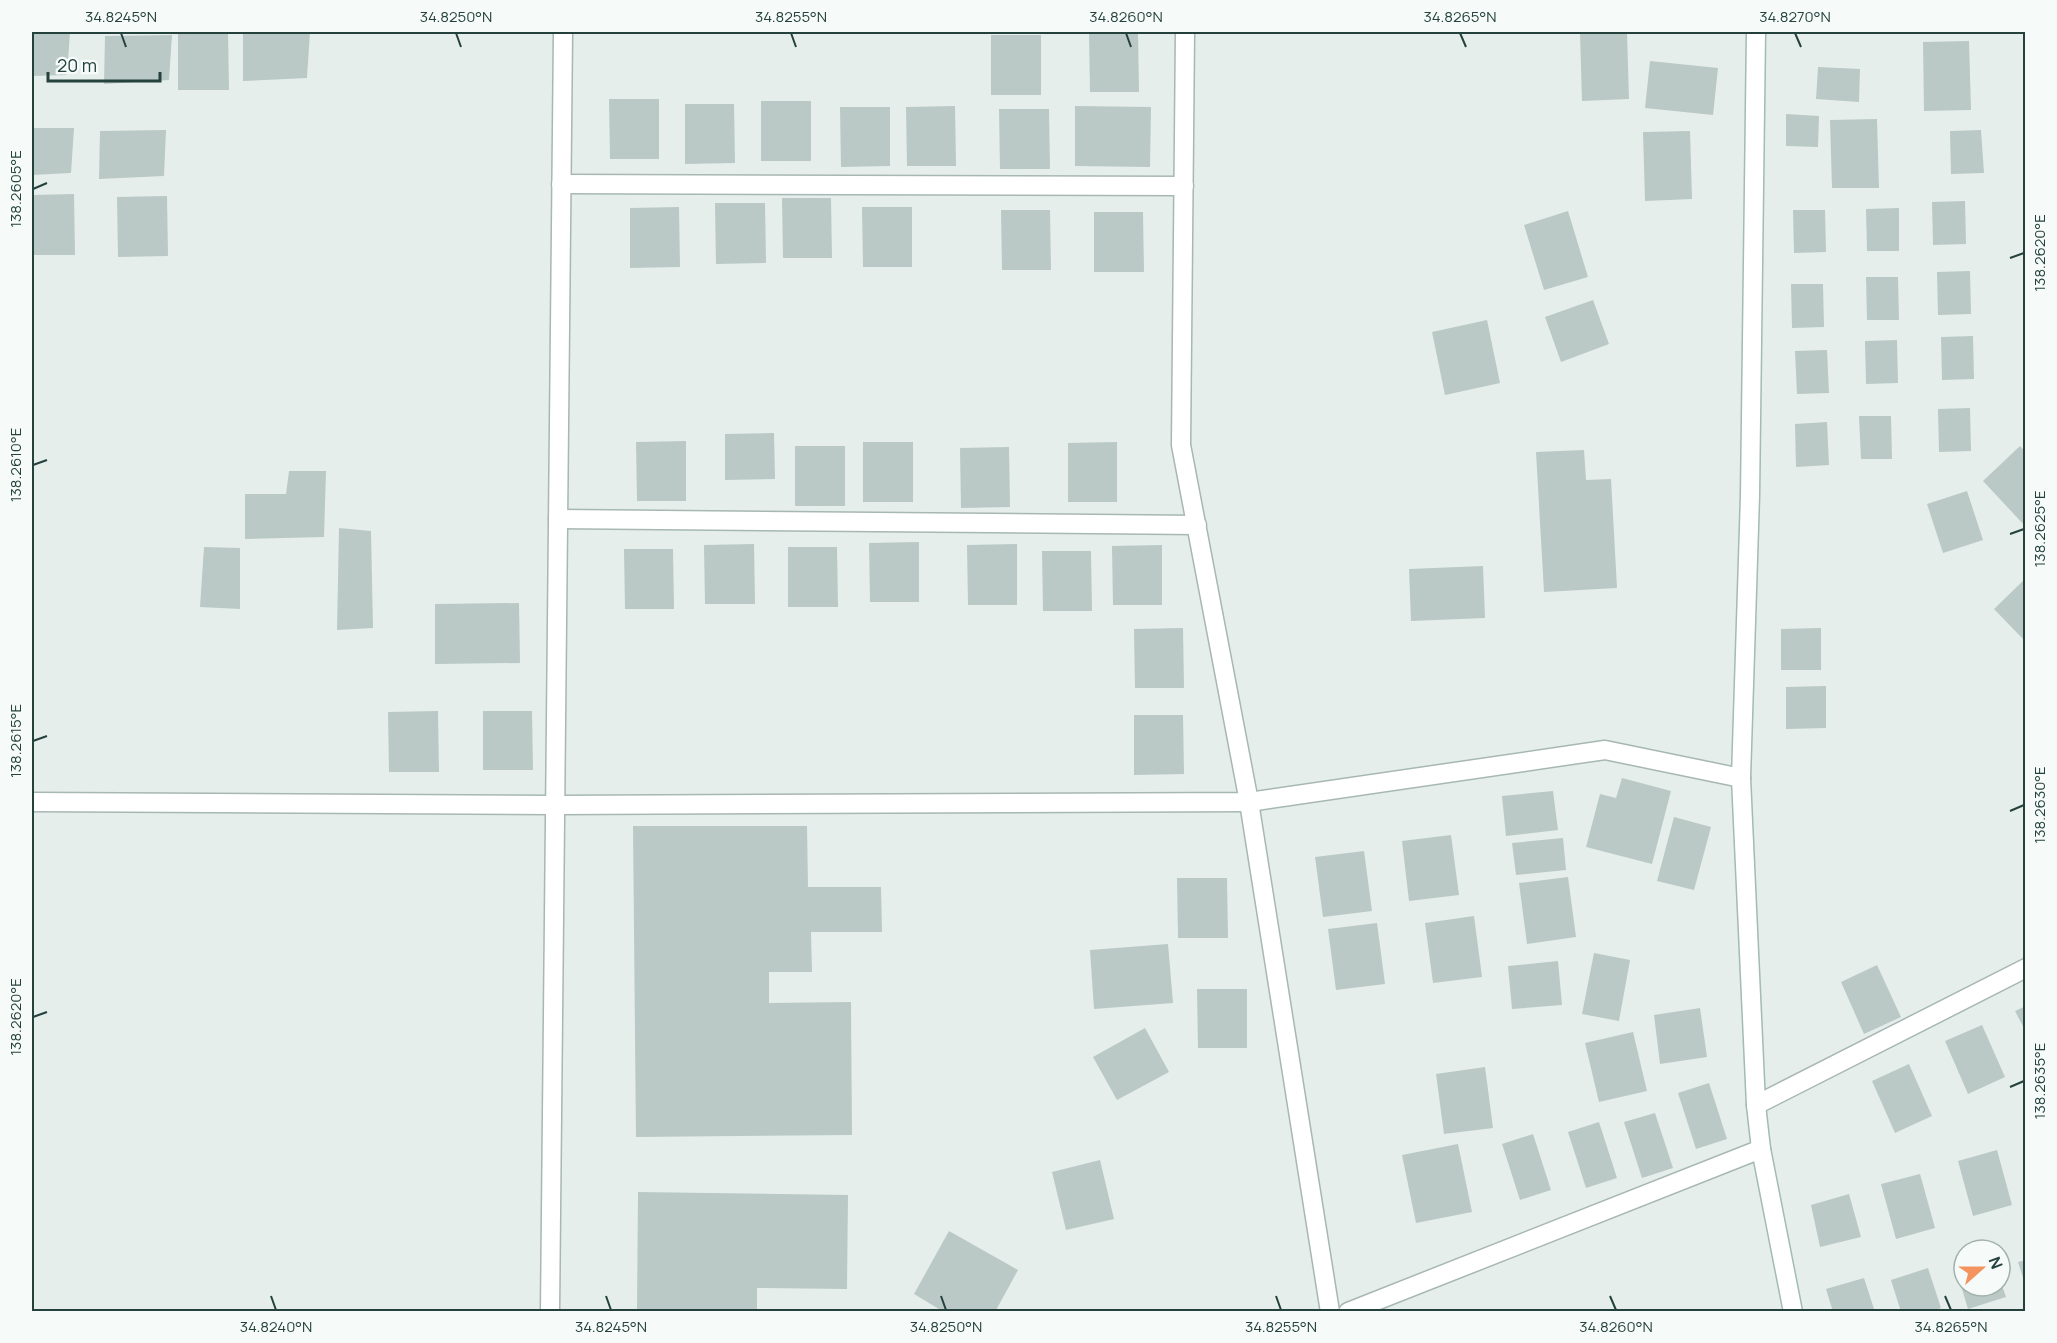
<svg xmlns="http://www.w3.org/2000/svg" width="2057" height="1343" font-family="Manrope,sans-serif">
<style>
.building{fill:#bac9c5}
.lines{fill:none;stroke-linecap:round;stroke-linejoin:round}
.street-casing{stroke:#a7b7b3;stroke-width:21}
.secondary-casing{stroke:#a3bab5;stroke-width:21}
.street{stroke:#fff;stroke-width:18}
.secondary{stroke:#fff;stroke-width:18}
.ticks{fill:none;stroke:#24413c;stroke-width:2}
.neatline{fill:none;stroke:#24413c;stroke-width:2}
.ticks-label{font-size:15px;text-anchor:middle;fill:#24413c}
</style>
<rect width="100%" height="100%" fill="#e5eeeb"/>
<g class="building">
<path d="M 32,32 L 70,32 L 67,75 L 32,76 Z"/>
<path d="M 178,32 L 228,32 L 229,90 L 178,90 Z"/>
<path d="M 310,32 L 307,78 L 243,81 L 243,33 Z"/>
<path d="M 1089,32 L 1138,32 L 1139,92 L 1090,92 Z"/>
<path d="M 1580,32 L 1627,32 L 1629,99 L 1582,101 Z"/>
<path d="M 172,35 L 169,80 L 104,84 L 105,36 Z"/>
<rect x="991" y="35" width="50" height="60"/>
<path d="M 1969,41 L 1971,110 L 1924,111 L 1923,42 Z"/>
<path d="M 1650,61 L 1718,68 L 1713,115 L 1645,108 Z"/>
<path d="M 1818,67 L 1860,69 L 1859,102 L 1816,99 Z"/>
<path d="M 609,99 L 659,99 L 659,159 L 610,159 Z"/>
<rect x="761" y="101" width="50" height="60"/>
<path d="M 685,104 L 734,104 L 735,163 L 685,164 Z"/>
<path d="M 955,106 L 956,166 L 907,166 L 906,107 Z"/>
<path d="M 1075,106 L 1151,107 L 1150,167 L 1075,166 Z"/>
<path d="M 840,107 L 890,107 L 890,166 L 841,167 Z"/>
<path d="M 999,109 L 1049,109 L 1050,169 L 1000,169 Z"/>
<path d="M 1786,114 L 1819,116 L 1818,147 L 1786,146 Z"/>
<path d="M 1877,119 L 1879,188 L 1832,188 L 1830,120 Z"/>
<path d="M 32,128 L 74,128 L 71,173 L 32,175 Z"/>
<path d="M 166,130 L 164,176 L 99,179 L 100,131 Z"/>
<path d="M 1981,130 L 1984,173 L 1951,174 L 1950,131 Z"/>
<path d="M 1690,131 L 1692,199 L 1645,201 L 1643,132 Z"/>
<path d="M 74,194 L 75,255 L 32,255 L 32,195 Z"/>
<path d="M 167,196 L 168,256 L 118,257 L 117,197 Z"/>
<path d="M 782,198 L 831,198 L 832,258 L 783,258 Z"/>
<path d="M 1965,201 L 1966,244 L 1933,245 L 1932,202 Z"/>
<path d="M 715,203 L 765,203 L 766,263 L 716,264 Z"/>
<path d="M 679,207 L 680,267 L 630,268 L 630,208 Z"/>
<path d="M 862,207 L 912,207 L 912,267 L 863,267 Z"/>
<path d="M 1899,208 L 1899,251 L 1867,251 L 1866,209 Z"/>
<path d="M 1001,210 L 1050,210 L 1051,270 L 1002,270 Z"/>
<path d="M 1793,210 L 1825,210 L 1826,252 L 1794,253 Z"/>
<path d="M 1568,211 L 1588,277 L 1544,290 L 1524,225 Z"/>
<path d="M 1094,212 L 1143,212 L 1144,272 L 1094,272 Z"/>
<path d="M 1970,271 L 1971,314 L 1938,315 L 1937,272 Z"/>
<path d="M 1866,277 L 1898,277 L 1899,320 L 1867,320 Z"/>
<path d="M 1791,284 L 1823,284 L 1824,327 L 1792,328 Z"/>
<path d="M 1593,300 L 1609,344 L 1561,362 L 1545,317 Z"/>
<path d="M 1487,320 L 1500,383 L 1445,395 L 1432,332 Z"/>
<path d="M 1973,336 L 1974,379 L 1942,380 L 1941,337 Z"/>
<path d="M 1897,340 L 1898,383 L 1866,384 L 1865,341 Z"/>
<path d="M 1827,350 L 1829,393 L 1797,394 L 1795,351 Z"/>
<path d="M 1970,408 L 1971,451 L 1939,452 L 1938,409 Z"/>
<path d="M 1859,416 L 1891,416 L 1892,459 L 1861,459 Z"/>
<path d="M 1827,422 L 1829,465 L 1796,467 L 1795,424 Z"/>
<path d="M 774,433 L 775,479 L 725,480 L 725,434 Z"/>
<path d="M 686,441 L 686,501 L 637,501 L 636,442 Z"/>
<rect x="863" y="442" width="50" height="60"/>
<path d="M 1117,442 L 1117,502 L 1068,502 L 1068,443 Z"/>
<rect x="795" y="446" width="50" height="60"/>
<path d="M 2020,446 L 2026,453 L 2026,527 L 1983,481 Z"/>
<path d="M 1009,447 L 1010,507 L 961,508 L 960,448 Z"/>
<path d="M 1584,450 L 1586,480 L 1611,479 L 1617,588 L 1544,592 L 1536,452 Z"/>
<path d="M 289,471 L 326,471 L 324,537 L 245,539 L 245,494 L 286,494 Z"/>
<path d="M 1967,491 L 1983,540 L 1943,553 L 1927,504 Z"/>
<path d="M 339,528 L 371,531 L 373,628 L 337,630 Z"/>
<path d="M 919,542 L 919,602 L 870,602 L 869,543 Z"/>
<path d="M 754,544 L 755,604 L 705,604 L 704,545 Z"/>
<path d="M 1017,544 L 1017,605 L 968,605 L 967,545 Z"/>
<path d="M 1162,545 L 1162,605 L 1113,605 L 1112,546 Z"/>
<path d="M 204,547 L 240,548 L 240,609 L 200,607 Z"/>
<path d="M 788,547 L 837,547 L 838,607 L 788,607 Z"/>
<path d="M 624,549 L 673,549 L 674,609 L 625,609 Z"/>
<path d="M 1042,551 L 1091,551 L 1092,611 L 1043,611 Z"/>
<path d="M 1483,566 L 1485,618 L 1411,621 L 1409,569 Z"/>
<path d="M 2026,578 L 2026,638 L 2024,640 L 1994,609 Z"/>
<path d="M 519,603 L 520,663 L 435,664 L 435,604 Z"/>
<path d="M 1183,628 L 1184,688 L 1135,688 L 1134,629 Z"/>
<path d="M 1821,628 L 1821,670 L 1781,670 L 1781,629 Z"/>
<path d="M 1826,686 L 1826,728 L 1786,729 L 1786,687 Z"/>
<path d="M 438,711 L 439,772 L 389,772 L 388,712 Z"/>
<path d="M 483,711 L 532,711 L 533,770 L 483,770 Z"/>
<path d="M 1134,715 L 1183,715 L 1184,774 L 1134,775 Z"/>
<path d="M 1622,778 L 1671,791 L 1652,864 L 1586,847 L 1600,794 L 1616,798 Z"/>
<path d="M 1553,791 L 1558,830 L 1506,836 L 1502,796 Z"/>
<path d="M 1674,817 L 1711,827 L 1694,890 L 1657,881 Z"/>
<path d="M 633,826 L 807,826 L 808,887 L 881,887 L 882,932 L 811,932 L 812,972 L 769,972 L 769,1003 L 851,1002 L 852,1135 L 636,1137 Z"/>
<path d="M 1451,835 L 1459,895 L 1409,901 L 1402,841 Z"/>
<path d="M 1563,838 L 1566,870 L 1516,875 L 1512,843 Z"/>
<path d="M 1364,851 L 1372,911 L 1323,917 L 1315,857 Z"/>
<path d="M 1568,877 L 1576,937 L 1527,944 L 1519,883 Z"/>
<path d="M 1177,878 L 1227,878 L 1228,938 L 1178,938 Z"/>
<path d="M 1474,916 L 1482,977 L 1433,983 L 1425,923 Z"/>
<path d="M 1377,923 L 1385,984 L 1336,990 L 1328,929 Z"/>
<path d="M 1168,944 L 1173,1003 L 1094,1009 L 1090,950 Z"/>
<path d="M 1594,953 L 1630,960 L 1619,1021 L 1582,1014 Z"/>
<path d="M 1558,961 L 1562,1005 L 1512,1009 L 1508,966 Z"/>
<path d="M 1877,965 L 1901,1017 L 1864,1034 L 1841,982 Z"/>
<path d="M 1197,989 L 1247,989 L 1247,1048 L 1198,1048 Z"/>
<path d="M 2026,1006 L 2026,1032 L 2015,1011 Z"/>
<path d="M 1700,1008 L 1707,1057 L 1660,1064 L 1654,1015 Z"/>
<path d="M 1982,1025 L 2005,1077 L 1968,1094 L 1945,1041 Z"/>
<path d="M 1145,1028 L 1169,1072 L 1117,1100 L 1093,1057 Z"/>
<path d="M 1633,1032 L 1647,1091 L 1599,1102 L 1585,1043 Z"/>
<path d="M 1909,1064 L 1932,1116 L 1895,1133 L 1872,1081 Z"/>
<path d="M 1485,1067 L 1493,1128 L 1444,1134 L 1436,1074 Z"/>
<path d="M 1709,1083 L 1727,1139 L 1696,1149 L 1678,1093 Z"/>
<path d="M 1655,1113 L 1673,1168 L 1642,1178 L 1624,1122 Z"/>
<path d="M 1599,1122 L 1617,1178 L 1586,1188 L 1568,1132 Z"/>
<path d="M 1533,1134 L 1551,1190 L 1520,1200 L 1502,1144 Z"/>
<path d="M 1458,1144 L 1472,1212 L 1416,1223 L 1402,1155 Z"/>
<path d="M 1997,1150 L 2012,1205 L 1973,1216 L 1958,1161 Z"/>
<path d="M 1100,1160 L 1114,1219 L 1066,1230 L 1052,1172 Z"/>
<path d="M 1920,1174 L 1935,1228 L 1896,1239 L 1881,1184 Z"/>
<path d="M 638,1192 L 848,1195 L 847,1289 L 757,1288 L 757,1312 L 637,1312 Z"/>
<path d="M 1849,1194 L 1861,1237 L 1820,1247 L 1811,1205 Z"/>
<path d="M 949,1231 L 1018,1270 L 995,1312 L 944,1312 L 914,1294 Z"/>
<path d="M 2026,1260 L 2026,1284 L 2025,1284 L 2018,1262 Z"/>
<path d="M 1964,1267 L 1964,1286 L 2000,1286 L 2000,1280 L 2006,1297 L 1968,1309 L 1956,1269 Z"/>
<path d="M 1928,1268 L 1941,1308 L 1929,1312 L 1901,1312 L 1891,1280 Z"/>
<path d="M 1864,1278 L 1875,1312 L 1833,1312 L 1826,1289 Z"/>
</g>
<g class="lines">
<g class="street-casing">
<g id="street">
<path d="M 1185,32 L 1181,445 L 1249,802 L 1330,1312"/>
<path d="M 561,184 L 1184,186"/>
<path d="M 558,519 L 1197,525"/>
<path d="M 32,802 L 556,805 L 1249,802 L 1605,750 L 1741,778"/>
<path d="M 1756,1105 L 2026,968"/>
<path d="M 550,1312 L 563,32"/>
<path d="M 1348,1312 L 1761,1149"/>
</g>
</g>
<g class="secondary-casing">
<path id="secondary" d="M 1756,32 L 1750,496 L 1741,778 L 1756,1105 L 1761,1149 L 1793,1312"/>
</g>
<use href="#street" class="street"/>
<use href="#secondary" class="secondary"/>
</g>
<path class="ticks" d="M 121,33 L 126,47M 456,33 L 461,47M 791,33 L 796,47M 1126,33 L 1131,47M 1460,33 L 1466,47M 1795,33 L 1801,47M 33,189 L 47,183M 2010,258 L 2024,253M 33,465 L 47,460M 2010,534 L 2024,529M 33,741 L 47,736M 2010,811 L 2024,805M 33,1017 L 47,1012M 2010,1087 L 2024,1081M 271,1296 L 276,1310M 606,1296 L 611,1310M 941,1296 L 946,1310M 1276,1296 L 1281,1310M 1610,1296 L 1616,1310M 1945,1296 L 1951,1310"/>
<rect width="2057" height="1343" fill="none" stroke="#f6fbf9" stroke-width="66"/>
<g transform="translate(1982 1268) rotate(69)"><circle r="28" fill="#f6fbf9" stroke="#a2b1ad" stroke-width="1.5"/>
<path d="M0-4.5L10 22L0 15L-10 22Z" fill="#f3945f"/>
<text y="-9" font-size="16" font-weight="bold" text-anchor="middle" fill="#24413c">N</text>
</g>
<path d="M48 72v9h112v-9" fill="none" stroke="#24413c" stroke-width="3"/>
<text x="57" y="72" font-size="18" fill="#24413c" stroke="#f6fbf9" stroke-width="4.5" paint-order="stroke">20 m</text>
<rect x="33" y="33" width="1991" height="1277" class="neatline"/>
<g class="ticks-label">
<text x="121" y="22">34.8245°N</text>
<text x="456" y="22">34.8250°N</text>
<text x="791" y="22">34.8255°N</text>
<text x="1126" y="22">34.8260°N</text>
<text x="1460" y="22">34.8265°N</text>
<text x="1795" y="22">34.8270°N</text>
<text transform="translate(16 189) rotate(-90)" y="5">138.2605°E</text>
<text transform="translate(2040 253) rotate(-90)" y="5">138.2620°E</text>
<text transform="translate(16 465) rotate(-90)" y="5">138.2610°E</text>
<text transform="translate(2040 529) rotate(-90)" y="5">138.2625°E</text>
<text transform="translate(16 741) rotate(-90)" y="5">138.2615°E</text>
<text transform="translate(2040 805) rotate(-90)" y="5">138.2630°E</text>
<text transform="translate(16 1017) rotate(-90)" y="5">138.2620°E</text>
<text transform="translate(2040 1081) rotate(-90)" y="5">138.2635°E</text>
<text x="276" y="1332">34.8240°N</text>
<text x="611" y="1332">34.8245°N</text>
<text x="946" y="1332">34.8250°N</text>
<text x="1281" y="1332">34.8255°N</text>
<text x="1616" y="1332">34.8260°N</text>
<text x="1951" y="1332">34.8265°N</text>
</g>
</svg>
